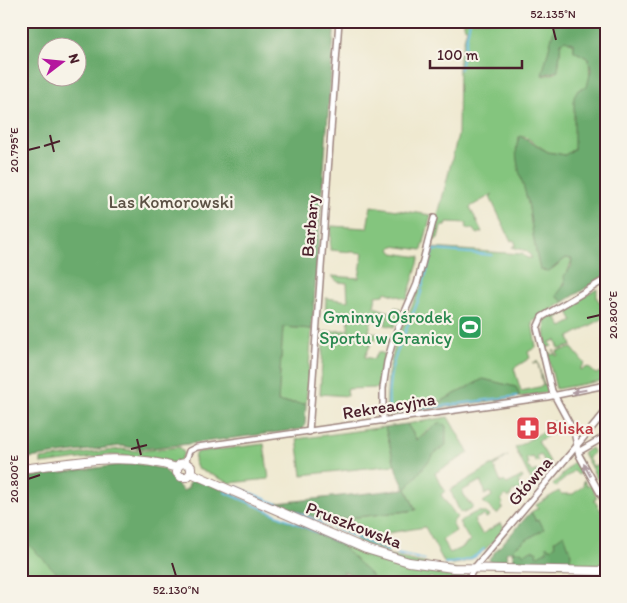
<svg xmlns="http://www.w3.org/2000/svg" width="627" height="603" font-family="Itim,sans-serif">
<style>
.green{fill:#84c57e;stroke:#677254}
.forest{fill:#6baa6d;stroke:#5a644c;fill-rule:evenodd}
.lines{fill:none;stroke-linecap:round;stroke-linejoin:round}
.stream{stroke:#6cbde7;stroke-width:2}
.street-casing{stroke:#9c847e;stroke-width:8}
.secondary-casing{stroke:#9c847e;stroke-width:10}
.street{stroke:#fff;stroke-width:5}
.secondary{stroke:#fff;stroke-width:8}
.oneway{fill:#ae9aa0}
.ticks{fill:none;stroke:#4a1f2b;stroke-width:2}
.labels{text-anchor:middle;stroke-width:4.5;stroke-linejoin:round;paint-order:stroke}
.park-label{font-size:18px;fill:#5b5144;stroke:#f7f3e8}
.street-label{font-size:18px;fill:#4a1f2b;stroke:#f7f3e8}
.leisure-label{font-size:18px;fill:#27864d;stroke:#f7f3e8;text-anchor:end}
.health-label{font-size:18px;fill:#be3a42;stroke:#f7f3e8;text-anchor:start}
.neatline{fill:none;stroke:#4a1f2b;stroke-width:2}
.ticks-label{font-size:12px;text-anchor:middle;fill:#4a1f2b}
</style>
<rect width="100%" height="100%" fill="#f7f3e8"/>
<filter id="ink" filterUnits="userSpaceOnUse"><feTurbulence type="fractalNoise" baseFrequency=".02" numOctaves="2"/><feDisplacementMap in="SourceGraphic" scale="10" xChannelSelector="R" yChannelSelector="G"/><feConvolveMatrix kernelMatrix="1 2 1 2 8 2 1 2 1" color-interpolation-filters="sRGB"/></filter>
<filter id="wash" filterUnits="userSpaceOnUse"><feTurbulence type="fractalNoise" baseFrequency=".0096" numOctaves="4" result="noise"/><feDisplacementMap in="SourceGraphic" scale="20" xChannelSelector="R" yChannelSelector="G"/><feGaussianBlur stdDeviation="1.12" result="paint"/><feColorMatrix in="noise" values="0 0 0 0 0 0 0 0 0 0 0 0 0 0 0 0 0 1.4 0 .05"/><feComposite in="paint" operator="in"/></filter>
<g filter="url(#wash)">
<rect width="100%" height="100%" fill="#efe9d0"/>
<g class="green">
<path d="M 464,21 L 556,21 L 543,76 L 556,73 L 559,64 L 561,41 L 565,39 L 574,45 L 574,51 L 589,59 L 590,81 L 574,149 L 565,155 L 548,152 L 524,136 L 518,138 C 515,164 525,184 529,208 C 532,229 535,249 540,270 L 552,269 L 566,258 L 572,259 L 562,289 L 564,302 L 532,322 L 536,347 L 528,352 L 530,358 L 514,368 L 521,391 L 543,386 L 538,363 L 533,363 L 537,361 L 544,385 L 549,384 L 550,389 L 545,393 L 520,397 L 516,387 L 483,379 L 440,402 L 424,405 L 425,410 L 411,412 L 410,410 L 405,410 L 405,413 L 389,416 L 386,412 L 388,374 L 395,345 L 419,289 L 423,290 L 420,287 L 430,248 L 522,254 L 527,258 L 532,258 L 527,251 L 512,247 L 516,245 L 514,240 L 511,241 L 490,197 L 493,194 L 470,207 L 482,232 L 478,234 L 472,229 L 466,228 L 467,223 L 447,222 L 446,226 L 441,226 L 438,238 L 434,241 L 432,239 L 458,135 L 459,59 L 467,28 L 464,27 Z"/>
<path d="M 371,206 L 431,215 L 422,250 L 393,246 L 390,249 L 393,253 L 420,257 L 407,299 L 385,292 L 384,295 L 376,296 L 374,307 L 393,313 L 395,307 L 402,309 L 394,327 L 385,325 L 387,317 L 373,314 L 369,331 L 389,338 L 388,342 L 373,339 L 365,357 L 374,359 L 378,352 L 385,354 L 378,388 L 347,389 L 348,396 L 320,394 L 324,332 L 348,330 L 349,314 L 332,313 L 331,320 L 325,320 L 326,298 L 348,301 L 347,283 L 338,282 L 331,276 L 359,278 L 363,253 L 330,250 L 331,226 L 367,228 Z"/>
<path d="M 597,289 L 597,298 L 600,303 L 606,304 L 606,317 L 569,337 L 572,346 L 559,349 L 556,340 L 550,342 L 552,346 L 546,348 L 545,320 L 565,308 L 566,311 L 557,319 L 562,327 L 573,321 L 568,312 L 572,310 L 570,305 Z"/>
<path d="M 283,327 L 312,329 L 306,404 L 278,402 Z"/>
<path d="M 572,348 L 585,364 L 581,367 L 581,370 L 588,367 L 596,374 L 606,369 L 606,380 L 556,389 L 547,352 L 549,351 L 551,355 L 554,354 L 554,350 L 556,356 L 558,355 L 557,351 Z"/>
<path d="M 448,417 L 469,453 L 435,473 L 445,491 L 441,495 L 457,517 L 452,523 L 456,531 L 442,540 L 450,553 L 465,546 L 465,544 L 470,541 L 459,522 C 470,516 479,506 490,516 L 486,518 L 483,515 L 474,520 L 482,534 L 501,523 L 504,528 C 488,549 472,566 445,564 L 425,527 L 358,538 L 390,550 L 387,553 L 356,541 L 357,537 L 325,521 L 416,510 L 406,489 L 435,452 L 443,449 L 430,428 L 417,440 L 407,424 Z"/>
<path d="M 564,420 L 565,423 L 561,423 L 557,428 L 559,430 L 538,441 L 553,467 L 550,471 L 541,455 L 537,457 L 539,461 L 536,462 L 533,457 L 526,459 L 529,464 L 527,466 L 533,472 L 536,470 L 542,480 L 538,485 L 533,484 L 515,448 L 546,430 L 545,427 L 553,421 L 556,425 Z"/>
<path d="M 385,427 L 395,465 L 302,475 L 297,439 Z"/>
<path d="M 606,440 L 606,475 L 598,480 L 583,453 L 591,448 L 594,453 L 588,457 L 593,466 L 603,463 L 605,459 L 598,444 Z"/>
<path d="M 264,444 L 269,479 L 230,483 L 198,469 L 194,461 L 195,454 L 198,452 Z"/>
<path d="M 180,447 L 184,453 L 181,459 L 174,463 L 145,457 L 111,455 L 41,464 L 41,459 L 121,449 L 138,451 Z"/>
<path d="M 508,456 L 494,466 L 501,483 L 504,481 L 507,484 L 522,476 L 523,478 L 518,482 L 521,487 L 518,492 L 514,490 L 509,498 L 506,495 L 500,500 L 503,503 L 501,506 L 503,507 L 497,514 L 483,502 L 492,496 L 490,492 L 484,495 L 485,491 L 480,481 L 462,491 L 468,502 L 473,505 L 471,509 L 464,513 L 460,512 L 450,490 Z"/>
<path d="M 578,457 L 585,471 L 578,475 L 574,471 L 555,487 L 553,485 Z"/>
<path d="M 584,480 L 587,486 L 591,484 L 597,498 L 594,500 L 606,518 L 606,566 L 512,564 L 514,557 L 511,549 L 544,529 L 536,521 L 531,512 L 538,508 L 536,505 L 559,491 L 561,494 L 573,494 L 583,486 Z"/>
<path d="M 297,522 L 356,548 L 458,571 L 463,573 L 466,578 L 462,582 L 451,582 L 447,578 L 442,582 L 436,582 L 431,577 L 425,582 L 378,582 L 342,546 L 296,525 Z"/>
<path d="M 21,537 L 66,582 L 21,582 Z"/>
</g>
<g class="forest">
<path d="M 21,21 L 335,21 L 312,329 L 283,327 L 278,402 L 306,404 L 305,425 L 303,429 L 181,445 L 141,449 L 121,446 L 21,459 ZM 48,48 L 78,48 L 78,78 L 48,78 Z"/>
<path d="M 556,21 L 606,21 L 606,275 L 564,302 L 556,296 L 565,284 L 564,276 L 571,267 L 572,259 L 566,258 L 549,271 L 540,270 C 535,249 532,229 529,208 C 526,188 509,155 520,136 L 548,152 L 565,155 L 574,149 L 574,97 L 578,90 L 587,87 L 591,70 L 589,59 L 574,51 L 574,44 L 565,40 L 561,42 L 558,71 L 542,75 Z"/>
<path d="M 483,379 L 516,387 L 520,397 L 425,410 L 424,405 L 440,402 Z"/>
<path d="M 440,422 L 446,426 L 446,445 L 435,453 L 406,489 L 416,510 L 324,521 L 277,503 L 405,489 L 396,469 L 385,427 L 407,424 L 417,440 Z"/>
<path d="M 133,463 L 164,469 L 183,491 L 188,488 L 190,481 L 201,481 L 228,491 L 342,546 L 378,582 L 368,582 L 342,571 L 352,582 L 66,582 L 21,537 L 21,478 Z"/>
<path d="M 531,512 L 536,521 L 539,520 L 544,529 L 515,547 L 513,552 L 521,551 L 525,554 L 531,550 L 537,551 L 536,555 L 538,556 L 547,551 L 547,545 L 551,549 L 556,545 L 554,541 L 564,534 L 571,554 L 569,563 L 516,562 L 511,550 L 506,553 L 508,564 L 491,563 L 489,559 L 493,554 Z"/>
</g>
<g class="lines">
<g class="stream">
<path d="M 460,69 L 470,21"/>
<path d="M 422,288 L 433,250 L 492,255"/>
<path d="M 422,290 C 408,333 382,366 390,413 L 517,396"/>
<path d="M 237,487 L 388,551"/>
<path d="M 225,492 L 341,543 L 388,561"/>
<path d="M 397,554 L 425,560"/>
<path d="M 445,563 C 460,563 474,560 484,549"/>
</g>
</g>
</g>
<g filter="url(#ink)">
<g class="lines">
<g class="street-casing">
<g id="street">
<path d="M 606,279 L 542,317 L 537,328 L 552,391 L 574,432 L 579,455 L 606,504"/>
<path d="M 383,421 L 383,388 L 387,362 L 394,337 L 417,284 L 434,218"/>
<path d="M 309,432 L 339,21"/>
<path d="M 578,452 L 606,436"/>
<path d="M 185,463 L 189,451 L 197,447 L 547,397 L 606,385"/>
<path d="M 466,582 L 475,567 L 606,411"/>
</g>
</g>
<g class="secondary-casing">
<g id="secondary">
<path d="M 177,468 L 180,464 L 186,463 L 191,467 L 191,473"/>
<path d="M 177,468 L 177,473 L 181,477 L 187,477 L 191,473"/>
<path d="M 21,469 C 73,463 126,451 177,468"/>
<path d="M 191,473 L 366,549 L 409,562 L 453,568 L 606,571"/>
</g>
</g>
<use href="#street" class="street"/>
<use href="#secondary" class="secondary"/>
</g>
<defs><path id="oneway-solid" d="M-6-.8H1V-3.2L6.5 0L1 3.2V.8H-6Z" transform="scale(1.25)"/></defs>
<g class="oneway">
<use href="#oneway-solid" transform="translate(579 391) rotate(170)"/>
<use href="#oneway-solid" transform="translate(587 470) rotate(-118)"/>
</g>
</g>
<path class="ticks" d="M 553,28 L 556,40M 50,135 L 54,152M 44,146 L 60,141M 28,150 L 40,147M 587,318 L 600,315M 137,439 L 141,455M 131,449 L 147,445M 28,479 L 40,475M 172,563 L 176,576"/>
<defs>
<g id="stadium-square" transform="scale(1.25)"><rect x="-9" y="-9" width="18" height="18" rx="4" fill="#2e9e5b" stroke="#f7f3e8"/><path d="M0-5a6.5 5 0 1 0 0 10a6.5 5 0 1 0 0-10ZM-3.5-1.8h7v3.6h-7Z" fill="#fff"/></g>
<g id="pharmacy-square" transform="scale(1.25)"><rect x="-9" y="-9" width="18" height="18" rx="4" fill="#e0444e" stroke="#f7f3e8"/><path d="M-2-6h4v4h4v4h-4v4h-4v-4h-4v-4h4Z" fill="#fff"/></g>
</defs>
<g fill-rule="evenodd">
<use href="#stadium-square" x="470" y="327"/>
<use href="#pharmacy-square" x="528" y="428"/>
</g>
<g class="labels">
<g class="park-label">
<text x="171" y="208">Las Komorowski</text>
</g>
<g class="street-label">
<text transform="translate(310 226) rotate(-85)" y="6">Barbary</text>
<text transform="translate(389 406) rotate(-9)" y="6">Rekreacyjna</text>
<text transform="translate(530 481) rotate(-50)" y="6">Główna</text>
<text transform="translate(354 525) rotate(21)" y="6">Pruszkowska</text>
</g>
<g class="leisure-label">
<text x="452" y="323">Gminny Ośrodek<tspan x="452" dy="21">Sportu w Granicy</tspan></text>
</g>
<g class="health-label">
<text x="546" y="434">Bliska</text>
</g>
</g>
<rect width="627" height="603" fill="none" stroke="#f7f3e8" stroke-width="55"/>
<g transform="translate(62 62) rotate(74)"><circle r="24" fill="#f7f3e8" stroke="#b29e9c"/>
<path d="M0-4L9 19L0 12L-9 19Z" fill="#b5179e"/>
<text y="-8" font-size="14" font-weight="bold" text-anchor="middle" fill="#4a1f2b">N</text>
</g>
<path d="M430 60v8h92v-8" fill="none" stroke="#4a1f2b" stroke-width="2.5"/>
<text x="437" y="60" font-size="15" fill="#4a1f2b" stroke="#f7f3e8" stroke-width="4" paint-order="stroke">100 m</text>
<rect x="28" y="28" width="572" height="548" class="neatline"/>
<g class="ticks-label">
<text x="553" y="18">52.135°N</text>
<text transform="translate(14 150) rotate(-90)" y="4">20.795°E</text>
<text transform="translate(613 315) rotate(-90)" y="4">20.800°E</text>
<text transform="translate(14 479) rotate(-90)" y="4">20.800°E</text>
<text x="176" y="594">52.130°N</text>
</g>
</svg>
